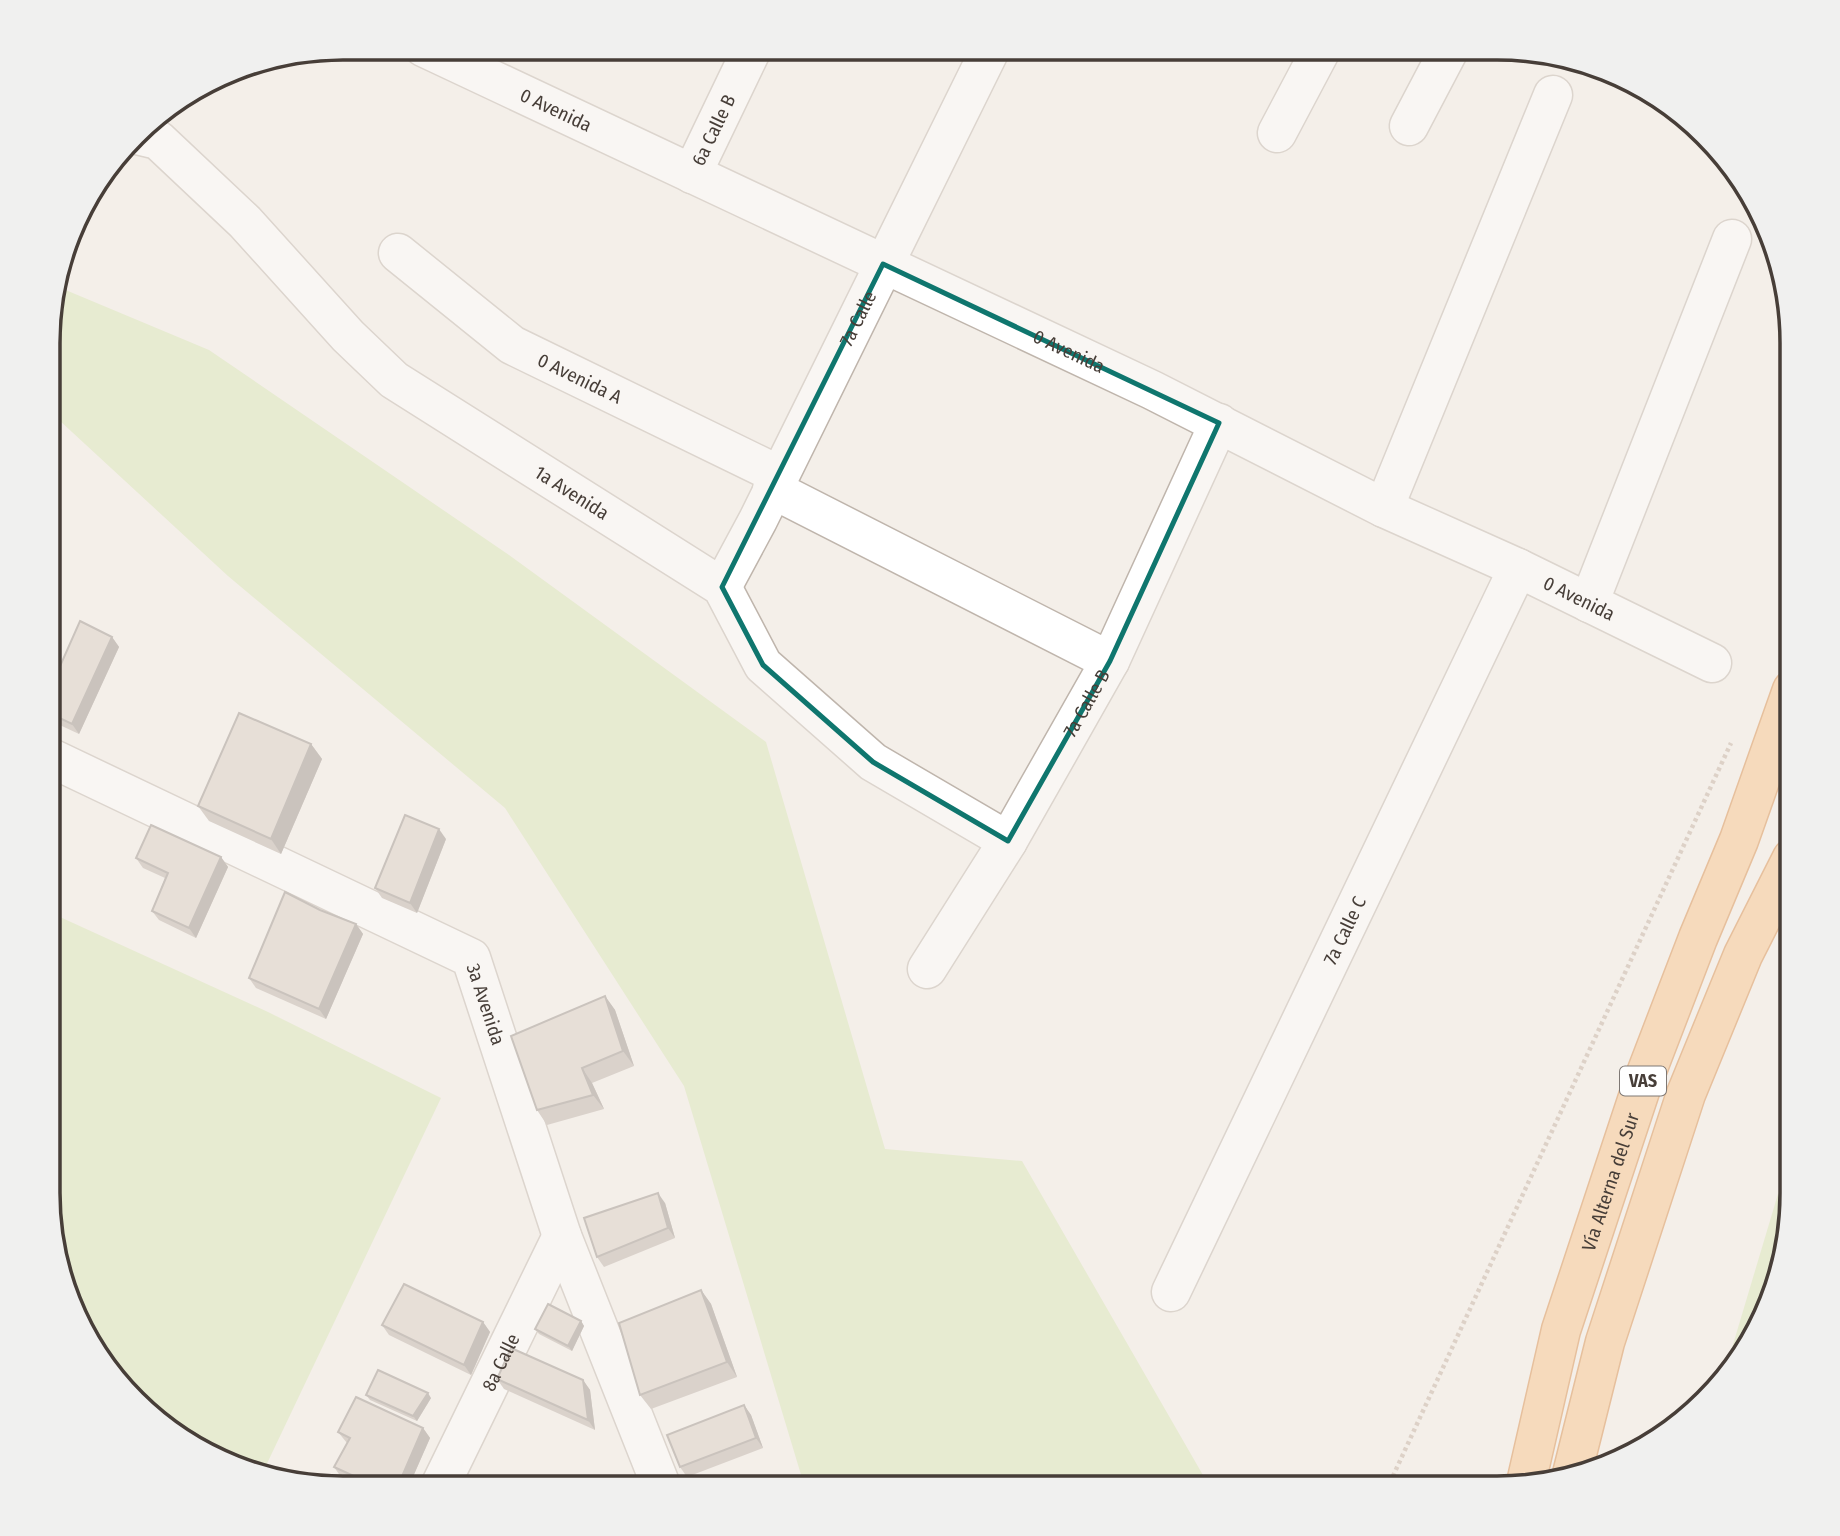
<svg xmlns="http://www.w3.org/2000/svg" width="1840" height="1536" font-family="'Fira Sans Condensed',sans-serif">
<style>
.green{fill:#d7e6b4}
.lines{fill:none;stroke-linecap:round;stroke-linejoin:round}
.minor-casing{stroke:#bfb5ac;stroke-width:41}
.trunk-casing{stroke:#d68740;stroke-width:41}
.path{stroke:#c0ae9e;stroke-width:4.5;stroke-dasharray:3.5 3.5;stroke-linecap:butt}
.minor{stroke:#fff;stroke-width:38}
.trunk{stroke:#f8c286;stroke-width:38}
.wall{fill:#baafa7}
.shaded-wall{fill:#978f88}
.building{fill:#d8ccc2;stroke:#978f88;stroke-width:2}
.marked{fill:none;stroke:#0f766e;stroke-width:5;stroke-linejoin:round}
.labels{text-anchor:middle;stroke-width:7;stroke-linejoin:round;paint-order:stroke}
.shield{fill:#fff;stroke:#7e7874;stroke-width:2}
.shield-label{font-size:18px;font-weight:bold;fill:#473e38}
.street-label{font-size:19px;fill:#473e38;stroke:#fff}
.rim{fill:none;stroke:#473e38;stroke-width:3.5}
</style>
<rect width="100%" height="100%" fill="#f4efe9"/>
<g class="green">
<path d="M 56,286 L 209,350 L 509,555 L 766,742 L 885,1149 L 1022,1161 L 1211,1489 L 805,1488 L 684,1086 L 505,808 L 228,576 L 59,420 L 50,359 L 50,304 Z"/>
<path d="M 49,912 L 268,1012 L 441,1098 L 262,1474 L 229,1466 L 134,1402 L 78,1324 L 48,1213 Z"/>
<path d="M 1792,1147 L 1792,1213 L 1762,1323 L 1723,1378 Z"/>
</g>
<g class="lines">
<g class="minor-casing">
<g id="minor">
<path id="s1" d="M 423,47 L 1152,390 L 1384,508 L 1518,568 L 1712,663"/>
<path d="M 1409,126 L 1450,48"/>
<path d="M 1277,133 L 1322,48"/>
<path id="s2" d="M 137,135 L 158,140 L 245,222 L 348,336 L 394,380 L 722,587 L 763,665 L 873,762 L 1008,841"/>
<path id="s3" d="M 692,174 L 753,47"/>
<path id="s4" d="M 398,253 L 512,345 L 779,475"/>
<path d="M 772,489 L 1110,661"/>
<path d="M 1384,508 L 1553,95"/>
<path id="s5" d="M 722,587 L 758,520 L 991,48"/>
<path d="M 1589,603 L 1732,239"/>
<path id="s6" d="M 49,757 L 471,958 L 562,1236 L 662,1488"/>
<path id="s7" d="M 927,969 L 1008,841 L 1110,661 L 1219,423"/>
<path id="s8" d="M 1171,1292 L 1518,568"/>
<path id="s9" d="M 439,1488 L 562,1236"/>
</g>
</g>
<g class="trunk-casing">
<g id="trunk">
<path d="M 1572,1474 L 1605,1342 L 1686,1094 L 1743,955 L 1792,858"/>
<path id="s10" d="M 1526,1483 L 1561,1330 L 1645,1076 L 1698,938 L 1739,840 L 1792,690"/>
</g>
</g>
<path class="path" d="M 1387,1489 L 1731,743"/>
<use href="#minor" class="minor"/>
<use href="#trunk" class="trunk"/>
</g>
<g class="wall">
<path d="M 112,637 L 119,647 L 79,734 L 49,720 L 49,691 Z"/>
<path d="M 311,744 L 322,759 L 281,854 L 209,821 L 198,806 Z"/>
<path d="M 446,839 L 417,913 L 382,898 L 375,888 Z"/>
<path d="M 221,857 L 228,867 L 196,938 L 159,920 L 152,911 L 165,878 L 143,868 L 136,858 Z"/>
<path d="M 320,910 L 356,924 L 363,934 L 326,1019 L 256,988 L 249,978 Z"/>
<path d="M 605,996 L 615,1010 L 634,1066 L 592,1083 L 604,1109 L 547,1125 L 537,1110 Z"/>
<path d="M 665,1203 L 675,1238 L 604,1267 L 597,1257 Z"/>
<path d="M 701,1290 L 711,1304 L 737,1377 L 651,1409 L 640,1395 Z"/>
<path d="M 581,1321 L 584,1326 L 572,1351 L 539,1334 L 535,1329 Z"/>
<path d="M 483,1322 L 490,1332 L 471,1375 L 389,1335 L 382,1325 Z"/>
<path d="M 497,1379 L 583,1380 L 590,1390 L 595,1430 L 504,1389 Z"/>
<path d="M 366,1395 L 431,1398 L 417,1421 L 370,1400 Z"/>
<path d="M 744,1405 L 751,1415 L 763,1448 L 687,1477 L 680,1467 Z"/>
<path d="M 423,1428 L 430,1438 L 408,1488 L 365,1488 L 341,1477 L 334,1467 L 347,1443 L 338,1432 Z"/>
</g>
<g class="shaded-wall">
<path d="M 112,637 L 119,647 L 79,734 L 72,724 Z"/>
<path d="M 311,744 L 322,759 L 281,854 L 271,839 Z"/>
<path d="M 49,802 L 55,811 L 49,823 Z"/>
<path d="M 439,829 L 446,839 L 417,913 L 410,903 Z"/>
<path d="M 221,857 L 228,867 L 196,938 L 189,928 Z"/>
<path d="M 356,924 L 363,934 L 326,1019 L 319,1009 Z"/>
<path d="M 605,996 L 615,1010 L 634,1066 L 623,1051 Z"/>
<path d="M 582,1068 L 592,1083 L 604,1109 L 593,1095 Z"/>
<path d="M 658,1193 L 665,1203 L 675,1238 L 668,1228 Z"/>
<path d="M 701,1290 L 711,1304 L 737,1377 L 727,1362 Z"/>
<path d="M 581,1321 L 584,1326 L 572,1351 L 568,1346 Z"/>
<path d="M 483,1322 L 490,1332 L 471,1375 L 464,1365 Z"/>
<path d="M 583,1380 L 590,1390 L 595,1430 L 588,1420 Z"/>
<path d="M 428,1393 L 431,1398 L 417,1421 L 413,1416 Z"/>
<path d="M 744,1405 L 751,1415 L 763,1448 L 756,1438 Z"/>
<path d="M 423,1428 L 430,1438 L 408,1488 L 397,1488 Z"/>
</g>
<g class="building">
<path d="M 80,621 L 112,637 L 72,724 L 49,713 L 49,691 Z"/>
<path d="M 239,713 L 311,744 L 271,839 L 198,806 Z"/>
<path d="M 405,815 L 439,829 L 410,903 L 375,888 Z"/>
<path d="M 151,825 L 221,857 L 189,928 L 152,911 L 168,873 L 136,858 Z"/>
<path d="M 285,892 L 320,910 L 356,924 L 319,1009 L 249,978 Z"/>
<path d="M 605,996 L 623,1051 L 582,1068 L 593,1095 L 537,1110 L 511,1036 Z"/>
<path d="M 658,1193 L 668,1228 L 597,1257 L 584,1218 Z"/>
<path d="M 404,1284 L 483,1322 L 464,1365 L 382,1325 Z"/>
<path d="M 701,1290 L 727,1362 L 640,1395 L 619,1323 Z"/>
<path d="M 548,1304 L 581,1321 L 568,1346 L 535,1329 Z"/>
<path d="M 511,1348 L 583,1380 L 588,1420 L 497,1379 Z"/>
<path d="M 378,1370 L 428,1393 L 413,1416 L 366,1395 Z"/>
<path d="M 356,1397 L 423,1428 L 397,1488 L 380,1488 L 334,1467 L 350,1438 L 338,1432 Z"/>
<path d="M 744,1405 L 756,1438 L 680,1467 L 667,1435 Z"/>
<path d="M 449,1479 L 468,1488 L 445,1488 Z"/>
</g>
<path d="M0 0H1840V1536H0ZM 883,264 L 1219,423 L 1110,661 L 1008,841 L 873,762 L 763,665 L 722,587 Z" fill="#f4efe9" fill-opacity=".55" fill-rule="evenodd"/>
<path class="marked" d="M 883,264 L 1219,423 L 1110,661 L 1008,841 L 873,762 L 763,665 L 722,587 Z"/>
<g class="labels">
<rect class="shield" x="1620" y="1066.5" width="46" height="29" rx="5"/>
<g class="shield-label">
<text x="1643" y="1087">VAS</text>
</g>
<g class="street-label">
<text dy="7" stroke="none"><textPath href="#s1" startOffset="147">0 Avenida</textPath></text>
<text dy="7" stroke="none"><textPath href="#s3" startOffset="49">6a Calle B</textPath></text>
<text dy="7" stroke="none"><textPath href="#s5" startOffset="301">7a Calle</textPath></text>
<text dy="7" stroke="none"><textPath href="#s1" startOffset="714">0 Avenida</textPath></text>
<text dy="7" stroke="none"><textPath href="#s4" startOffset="222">0 Avenida A</textPath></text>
<text dy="7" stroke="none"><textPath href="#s2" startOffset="569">1a Avenida</textPath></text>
<text dy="7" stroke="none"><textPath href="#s1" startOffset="1281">0 Avenida</textPath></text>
<text dy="7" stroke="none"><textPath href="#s7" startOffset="310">7a Calle B</textPath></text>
<text dy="7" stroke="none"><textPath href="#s8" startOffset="401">7a Calle C</textPath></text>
<text dy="7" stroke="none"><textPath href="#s6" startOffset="516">3a Avenida</textPath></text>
<text dy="7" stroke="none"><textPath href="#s10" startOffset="313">Vía Alterna del Sur</textPath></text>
<text dy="7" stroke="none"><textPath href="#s9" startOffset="140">8a Calle</textPath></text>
</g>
</g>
<path d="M0 0H1840V1536H0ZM343 60H1497A283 283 0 0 1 1780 343V1193A283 283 0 0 1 1497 1476H343A283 283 0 0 1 60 1193V343A283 283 0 0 1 343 60Z" fill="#f0f0ef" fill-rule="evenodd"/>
<path class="rim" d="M343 60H1497A283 283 0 0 1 1780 343V1193A283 283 0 0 1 1497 1476H343A283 283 0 0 1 60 1193V343A283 283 0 0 1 343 60Z"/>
</svg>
